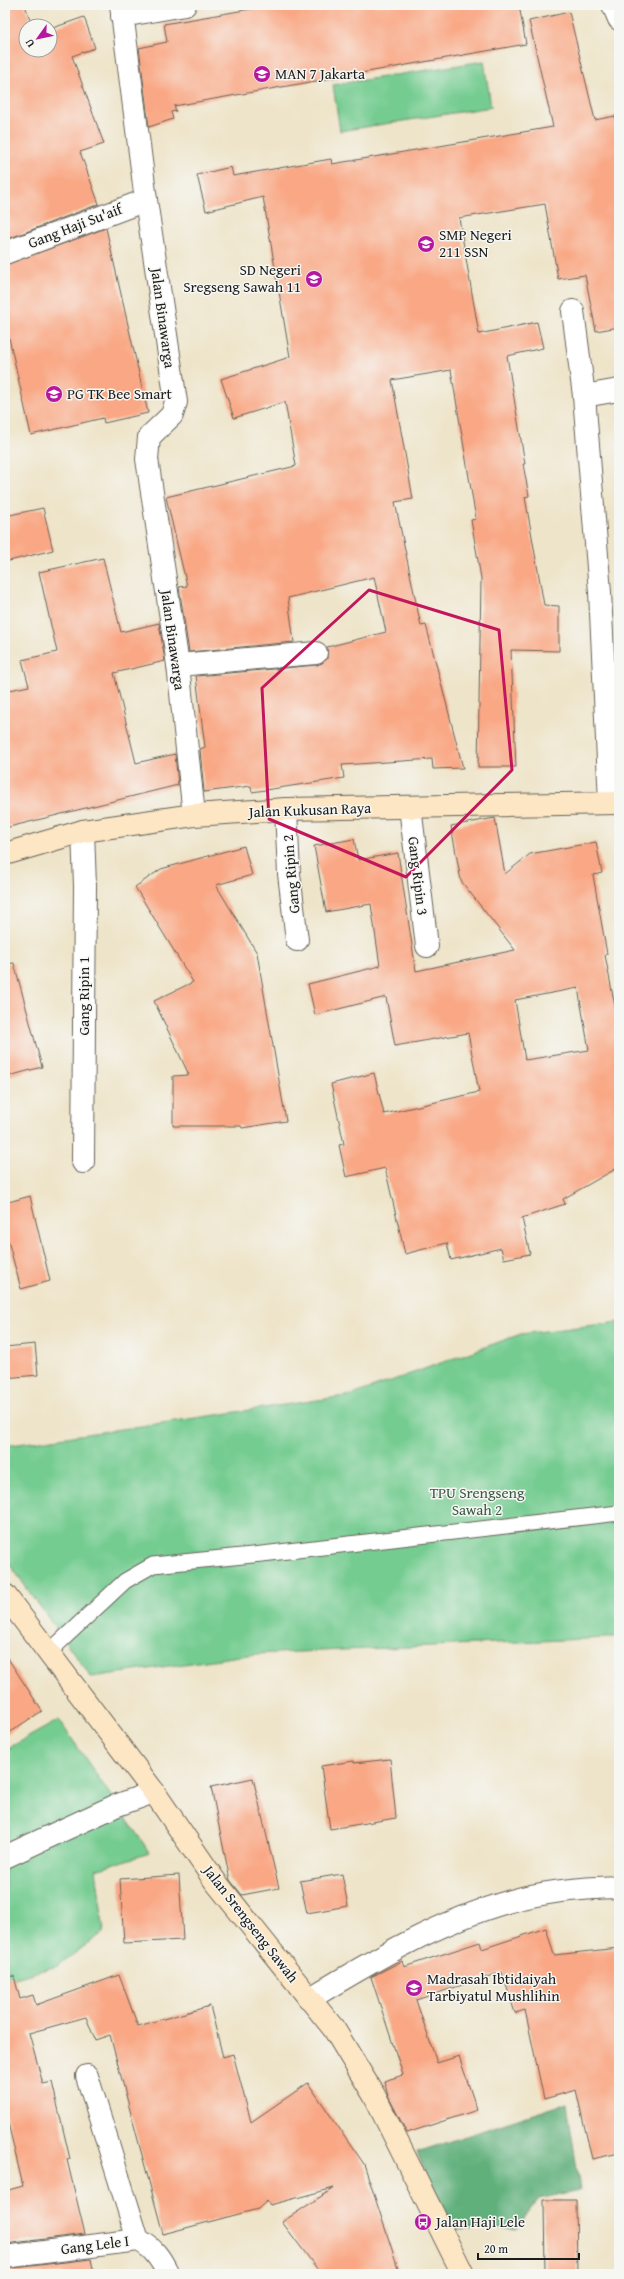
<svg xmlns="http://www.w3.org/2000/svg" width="624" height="2279" font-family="'Gentium Book Plus',serif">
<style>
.green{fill:#75cc91;stroke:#487456}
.forest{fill:#60b07b;stroke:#3e664c}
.building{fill:#f9a784;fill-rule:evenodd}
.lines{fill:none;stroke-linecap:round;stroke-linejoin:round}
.lane-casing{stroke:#666259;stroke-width:17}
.street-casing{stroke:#666259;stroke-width:24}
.secondary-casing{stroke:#666259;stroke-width:24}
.lane{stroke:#fff;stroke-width:15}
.street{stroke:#fff;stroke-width:22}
.secondary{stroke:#fce6c4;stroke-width:22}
.marked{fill:none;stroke:#c2185b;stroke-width:3;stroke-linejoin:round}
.labels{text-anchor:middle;stroke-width:3;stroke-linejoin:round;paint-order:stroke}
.poi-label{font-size:15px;fill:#1c1c1c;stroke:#f6f6f2;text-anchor:start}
.street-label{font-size:15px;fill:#1c1c1c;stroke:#f6f6f2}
.park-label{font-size:15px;fill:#3b5a45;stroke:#f6f6f2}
</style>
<rect width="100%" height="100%" fill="#f6f6f2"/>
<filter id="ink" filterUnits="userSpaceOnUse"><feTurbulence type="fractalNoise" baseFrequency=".025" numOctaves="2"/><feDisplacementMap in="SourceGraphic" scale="8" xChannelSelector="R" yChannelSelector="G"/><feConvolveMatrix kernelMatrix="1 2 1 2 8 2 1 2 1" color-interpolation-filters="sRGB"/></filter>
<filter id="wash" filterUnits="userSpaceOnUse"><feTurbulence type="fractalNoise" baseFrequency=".012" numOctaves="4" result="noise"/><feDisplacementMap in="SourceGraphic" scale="16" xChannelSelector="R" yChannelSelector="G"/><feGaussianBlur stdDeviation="0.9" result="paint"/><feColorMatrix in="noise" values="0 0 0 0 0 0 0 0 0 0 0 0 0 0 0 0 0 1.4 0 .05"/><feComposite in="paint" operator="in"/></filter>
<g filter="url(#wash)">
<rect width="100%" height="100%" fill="#eee4c9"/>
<g class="green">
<path d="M 484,61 L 491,107 L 340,131 L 333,85 Z"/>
<path d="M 619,1322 L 619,1636 L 607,1638 L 255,1654 L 91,1677 L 5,1558 L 5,1446 L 352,1395 L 521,1334 Z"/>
<path d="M 59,1720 L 150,1853 L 96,1869 L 104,1932 L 57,1966 L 5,1981 L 5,1750 Z"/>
</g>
<path class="forest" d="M 567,2103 L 580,2190 L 538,2199 L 517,2228 L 447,2230 L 417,2152 Z"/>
<g id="blocks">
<g class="building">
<path d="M 5,5 L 25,5 L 32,26 L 26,26 L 26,50 L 50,50 L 50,29 L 84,17 L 95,48 L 72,56 L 104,144 L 80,152 L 99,204 L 5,240 Z"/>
<path d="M 274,5 L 519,5 L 526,44 L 174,106 L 176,111 L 171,112 L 173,119 L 149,127 L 139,48 L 167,42 L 164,24 Z"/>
<path d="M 569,12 L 595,120 L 615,116 L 619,137 L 619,327 L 596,331 L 585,275 L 558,279 L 545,204 L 459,218 L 479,334 L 537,322 L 543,348 L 507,356 L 525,464 L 523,464 L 529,496 L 525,497 L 544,605 L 559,606 L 559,651 L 511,650 L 516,767 L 478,767 L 481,578 L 471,520 L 476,519 L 451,370 L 392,380 L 413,499 L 395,502 L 421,626 L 426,625 L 463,768 L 433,769 L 432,759 L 342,765 L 344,778 L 252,792 L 251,786 L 204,792 L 200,749 L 205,747 L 196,676 L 317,665 L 327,659 L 327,647 L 386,632 L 374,577 L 288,598 L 294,642 L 189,652 L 179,587 L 187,586 L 166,497 L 296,466 L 285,402 L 234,418 L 221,379 L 290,357 L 263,197 L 206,211 L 197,175 L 231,167 L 233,176 L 331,159 L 332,164 L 553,127 L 529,21 Z"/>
<path d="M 106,228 L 148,413 L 104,423 L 103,418 L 31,435 L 5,320 L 5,265 Z"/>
<path d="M 43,508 L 53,550 L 5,562 L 5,516 Z"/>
<path d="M 103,558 L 121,632 L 159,623 L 165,661 L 114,673 L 136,763 L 175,754 L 178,785 L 5,828 L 5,691 L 29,686 L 22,660 L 57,652 L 39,572 Z"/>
<path d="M 495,818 L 505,874 L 530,854 L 596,842 L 602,873 L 593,875 L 607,954 L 605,955 L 616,1012 L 619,1012 L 619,1167 L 563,1199 L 565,1204 L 522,1218 L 530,1254 L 504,1259 L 501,1248 L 451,1260 L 447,1243 L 405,1254 L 385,1168 L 346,1177 L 339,1145 L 344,1144 L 331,1084 L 374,1073 L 384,1114 L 479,1092 L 468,1033 L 395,1046 L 386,997 L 315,1015 L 308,984 L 380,966 L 371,904 L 326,912 L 314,846 L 354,839 L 358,860 L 398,853 L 416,971 L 515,950 L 461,881 L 451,826 ZM 578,988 L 589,1050 L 525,1060 L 515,1000 Z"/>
<path d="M 244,846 L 252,875 L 216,885 L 257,953 L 286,1121 L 242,1128 L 241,1126 L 173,1126 L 173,1076 L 189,1075 L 154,1001 L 193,982 L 135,887 L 161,869 Z"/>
<path d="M 14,963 L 42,1067 L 5,1077 L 5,964 Z"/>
<path d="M 30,1196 L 50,1281 L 21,1289 L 5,1229 L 5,1203 Z"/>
<path d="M 35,1344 L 38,1375 L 5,1378 L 5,1347 Z"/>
<path d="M 5,1654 L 42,1711 L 5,1735 Z"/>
<path d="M 390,1759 L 396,1818 L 330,1829 L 321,1766 L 354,1761 L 354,1763 Z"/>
<path d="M 253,1778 L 279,1888 L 242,1895 L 230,1880 L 211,1787 Z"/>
<path d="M 342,1874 L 348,1906 L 307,1913 L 300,1881 Z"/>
<path d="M 179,1875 L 183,1940 L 124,1943 L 120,1879 Z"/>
<path d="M 546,1928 L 554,1955 L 619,1948 L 619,2153 L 592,2159 L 576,2090 L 544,2099 L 525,2010 L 515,2013 L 502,1972 L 416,2000 L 437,2063 L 459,2056 L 477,2110 L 407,2133 L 388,2096 L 384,2081 L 403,2075 L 371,1977 L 402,1961 L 404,1967 L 480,1942 L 482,1949 Z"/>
<path d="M 119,1975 L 138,2026 L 210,2006 L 223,2057 L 233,2054 L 251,2122 L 308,2083 L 364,2164 L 400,2274 L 321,2274 L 282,2222 L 334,2188 L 270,2205 L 267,2201 L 258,2209 L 163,2234 L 110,2035 L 95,2040 L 86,2017 L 29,2033 L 43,2084 L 52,2082 L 70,2159 L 67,2160 L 85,2234 L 5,2244 L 5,2191 L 23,2186 L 5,2110 L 5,1977 L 14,1976 L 20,1999 L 33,1995 L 36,2005 Z"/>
<path d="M 544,2200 L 576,2200 L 577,2274 L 545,2274 Z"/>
<path d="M 91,2259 L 94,2274 L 5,2274 L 5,2269 Z"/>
</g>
</g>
</g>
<g filter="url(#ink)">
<use href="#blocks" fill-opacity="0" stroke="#666259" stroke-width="1"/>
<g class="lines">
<g class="lane-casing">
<path id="lane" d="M 49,1652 L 125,1581 L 153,1565 L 262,1554 L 619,1513"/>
</g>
<g class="street-casing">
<g id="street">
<path d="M 121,5 L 146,200 L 176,402 L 172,415 L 149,437 L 147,459 L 178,665 L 194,815"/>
<path d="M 613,5 L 619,19"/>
<path d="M 122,16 L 185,5"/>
<path d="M 5,253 L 146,200"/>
<path d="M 573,311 L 584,396 L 600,592 L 610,802"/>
<path d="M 584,396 L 619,390"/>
<path d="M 178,665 L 316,653"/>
<path d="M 410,807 L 427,946"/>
<path d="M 286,809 L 289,874 L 297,940"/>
<path d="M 83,831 L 85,886 L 83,1162"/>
<path d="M 5,1857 L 115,1806 L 154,1792"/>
<path d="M 309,1999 C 372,1961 439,1921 511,1901 C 545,1891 583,1888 619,1887"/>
<path d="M 87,2076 L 138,2240"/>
<path d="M 5,2257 L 138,2240 C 153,2247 161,2259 168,2274"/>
</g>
</g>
<g class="secondary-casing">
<g id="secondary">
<path d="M 5,854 L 83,831 L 194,815 L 286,809 L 619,803"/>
<path d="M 5,1595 L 154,1792 L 215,1881 L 334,2029 L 374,2095 L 463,2274"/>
</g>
</g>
<use href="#lane" class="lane"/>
<use href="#street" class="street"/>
<use href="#secondary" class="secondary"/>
</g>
</g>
<path class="marked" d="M 369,590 L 499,630 L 512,770 L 406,877 L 269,819 L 262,688 Z"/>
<defs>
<g id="school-disc" transform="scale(0.9)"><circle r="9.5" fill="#b5179e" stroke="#f6f6f2"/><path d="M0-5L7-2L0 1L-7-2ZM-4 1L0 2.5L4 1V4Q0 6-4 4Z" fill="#fff"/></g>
<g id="bus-disc" transform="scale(0.9)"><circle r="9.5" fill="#b5179e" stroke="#f6f6f2"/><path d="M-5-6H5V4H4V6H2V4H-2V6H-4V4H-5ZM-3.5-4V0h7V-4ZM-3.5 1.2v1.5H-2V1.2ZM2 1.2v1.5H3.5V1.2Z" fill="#fff"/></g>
</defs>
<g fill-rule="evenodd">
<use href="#school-disc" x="262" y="74"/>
<use href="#school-disc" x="426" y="244"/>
<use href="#school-disc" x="314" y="279"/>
<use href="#school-disc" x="54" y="394"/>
<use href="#school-disc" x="414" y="1988"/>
<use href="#bus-disc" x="423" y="2222"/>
</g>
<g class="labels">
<g class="poi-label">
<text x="275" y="79">MAN 7 Jakarta</text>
<text x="439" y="240">SMP Negeri<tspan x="439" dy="17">211 SSN</tspan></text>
<text x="301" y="275" text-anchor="end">SD Negeri<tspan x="301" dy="17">Sregseng Sawah 11</tspan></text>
<text x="67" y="399">PG TK Bee Smart</text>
<text x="427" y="1984">Madrasah Ibtidaiyah<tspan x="427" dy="17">Tarbiyatul Mushlihin</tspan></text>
<text x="436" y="2227">Jalan Haji Lele</text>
</g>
<g class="street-label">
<text transform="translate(75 226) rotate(-21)" y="5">Gang Haji Su'aif</text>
<text transform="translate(163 318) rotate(82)" y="5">Jalan Binawarga</text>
<text transform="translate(173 640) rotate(82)" y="5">Jalan Binawarga</text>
<text transform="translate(310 810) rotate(-2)" y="5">Jalan Kukusan Raya</text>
<text transform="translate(291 874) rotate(-95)" y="5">Gang Ripin 2</text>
<text transform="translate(418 876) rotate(83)" y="5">Gang Ripin 3</text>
<text transform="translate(84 996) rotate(-90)" y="5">Gang Ripin 1</text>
<text transform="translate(251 1924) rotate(52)" y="5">Jalan Srengseng Sawah</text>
<text transform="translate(95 2245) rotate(-7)" y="5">Gang Lele I</text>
</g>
<g class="park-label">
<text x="477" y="1498">TPU Srengseng<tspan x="477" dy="17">Sawah 2</tspan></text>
</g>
</g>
<rect width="624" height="2279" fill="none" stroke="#f6f6f2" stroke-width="20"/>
<g transform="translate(38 38) rotate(237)"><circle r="19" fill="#f6f6f2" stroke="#9f9f9c"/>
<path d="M0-3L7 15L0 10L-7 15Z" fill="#b5179e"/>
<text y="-6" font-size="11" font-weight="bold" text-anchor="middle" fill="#1c1c1c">U</text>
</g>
<path d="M478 2253v6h101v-6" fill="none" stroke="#1c1c1c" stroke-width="2"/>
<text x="484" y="2253" font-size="12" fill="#1c1c1c" stroke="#f6f6f2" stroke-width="3" paint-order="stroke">20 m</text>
</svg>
